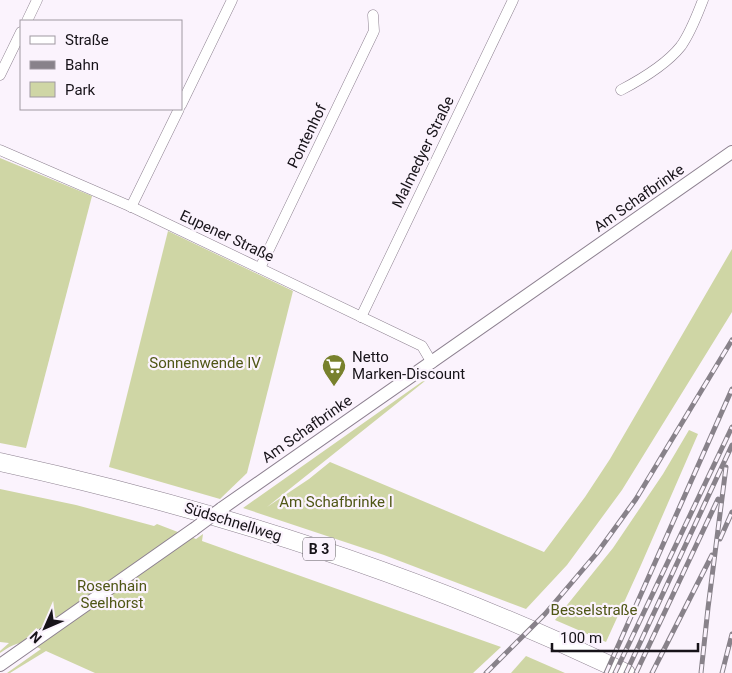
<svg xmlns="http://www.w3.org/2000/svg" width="732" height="673" font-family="Roboto,sans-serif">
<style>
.green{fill:#cfd6a5}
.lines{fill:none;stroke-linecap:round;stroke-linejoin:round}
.minor-casing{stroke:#8d8190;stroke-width:11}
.tertiary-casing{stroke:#8d8190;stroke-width:14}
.trunk-casing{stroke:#8d8190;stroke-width:19}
.minor{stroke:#fff;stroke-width:10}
.tertiary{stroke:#fff;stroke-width:12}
.trunk{stroke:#fff;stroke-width:18}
.rail-casing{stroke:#88828a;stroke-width:5}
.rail{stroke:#fbf3fd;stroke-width:3;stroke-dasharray:9;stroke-linecap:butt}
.tertiary-bridge-casing{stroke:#8d8190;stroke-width:14;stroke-linecap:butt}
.tertiary-bridge{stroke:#fff;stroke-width:12}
.labels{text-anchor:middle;stroke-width:4.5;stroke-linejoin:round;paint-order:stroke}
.shield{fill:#fbf3fd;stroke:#5b565d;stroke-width:1}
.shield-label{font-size:14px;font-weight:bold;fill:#171319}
.street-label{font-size:15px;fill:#171319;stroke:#fbf3fd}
.poi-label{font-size:15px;fill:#171319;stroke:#fbf3fd;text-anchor:start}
.park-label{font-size:15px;fill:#4f5615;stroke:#fbf3fd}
</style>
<rect width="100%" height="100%" fill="#fbf3fd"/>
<g class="green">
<path d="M 0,158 L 92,196 L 26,448 L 0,443 Z"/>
<path d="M 168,231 L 293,291 L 247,473 L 220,499 L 109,467 Z"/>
<path d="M 732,249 L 732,312 L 622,490 L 567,565 L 526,609 L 384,555 L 243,508 L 423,381 L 425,381 L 267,507 L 309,479 L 330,462 L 544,552 L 585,497 L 610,459 Z"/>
<path d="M 689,430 L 698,434 L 641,565 L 606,642 L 555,620 L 613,548 L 663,474 Z"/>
<path d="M 0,489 L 76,505 L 154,526 L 157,524 L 196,539 L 203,534 L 202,541 L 501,647 L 473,673 L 95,673 L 46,651 L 10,673 L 7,673 L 41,649 C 21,640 17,642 0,653 L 0,651 L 9,643 L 0,642 Z"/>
<path d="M 526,656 L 565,673 L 511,673 Z"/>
</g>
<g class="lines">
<g class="minor-casing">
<g id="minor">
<path d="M 27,21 L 37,0"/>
<path d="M 0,75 L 21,32"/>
<path d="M 621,90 C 642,79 666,65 681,46 C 691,32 697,15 703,0"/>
<path d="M 181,105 L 232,0"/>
<path d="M 0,150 L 134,208 L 422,346 L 432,363"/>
<path d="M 131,207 L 179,109"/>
<path d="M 260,268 L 374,31 L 373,15"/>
<path d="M 361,317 L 513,0"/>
</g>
</g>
<g class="tertiary-casing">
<g id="tertiary">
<path d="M 221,509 L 732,152"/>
<path d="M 0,665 L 194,529"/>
</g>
</g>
<g class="trunk-casing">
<path id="trunk" d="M 0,462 C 216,509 427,577 626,673"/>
</g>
<use href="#minor" class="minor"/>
<use href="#tertiary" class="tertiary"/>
<use href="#trunk" class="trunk"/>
<g class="rail-casing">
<g id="rail">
<path d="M 720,539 L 732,512"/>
<path d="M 486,673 L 545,614 L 597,553 L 636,499 L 732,340"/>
<path d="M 606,673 L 732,389"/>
<path d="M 615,673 L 732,427"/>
<path d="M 626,673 L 732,445"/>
<path d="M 636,673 L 718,499"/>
<path d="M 652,673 L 712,555"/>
<path d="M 701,673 L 708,608 L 726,467"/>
<path d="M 722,673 L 732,634"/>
</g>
</g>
<use href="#rail" class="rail"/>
<g class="tertiary-bridge-casing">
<path id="tertiary-bridge" d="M 194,529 L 221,509"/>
</g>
<use href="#tertiary-bridge" class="tertiary-bridge"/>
</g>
<defs>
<g id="supermarket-pin" transform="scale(1.25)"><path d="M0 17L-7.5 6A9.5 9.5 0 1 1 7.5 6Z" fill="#78812d" stroke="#fbf3fd"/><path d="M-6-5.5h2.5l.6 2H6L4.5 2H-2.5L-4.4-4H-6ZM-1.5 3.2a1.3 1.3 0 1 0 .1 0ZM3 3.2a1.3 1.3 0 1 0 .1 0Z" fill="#fff"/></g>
</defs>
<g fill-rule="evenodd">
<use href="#supermarket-pin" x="334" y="366"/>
</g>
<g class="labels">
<rect class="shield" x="303" y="537.5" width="32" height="23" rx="4"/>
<g class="shield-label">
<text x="319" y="554">B 3</text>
</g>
<g class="street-label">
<text transform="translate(307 136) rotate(-64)" y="5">Pontenhof</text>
<text transform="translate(423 152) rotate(-64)" y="5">Malmedyer Straße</text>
<text transform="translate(639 198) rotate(-35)" y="5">Am Schafbrinke</text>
<text transform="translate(227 236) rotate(25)" y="5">Eupener Straße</text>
<text transform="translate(307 429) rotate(-35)" y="5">Am Schafbrinke</text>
<text transform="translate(233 522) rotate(17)" y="5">Südschnellweg</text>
</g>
<g class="poi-label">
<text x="352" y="362">Netto<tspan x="352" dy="17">Marken-Discount</tspan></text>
</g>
<g class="park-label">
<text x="205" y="368">Sonnenwende IV</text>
<text x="336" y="507">Am Schafbrinke I</text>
<text x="112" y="591">Rosenhain<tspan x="112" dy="17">Seelhorst</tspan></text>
<text x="594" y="615">Besselstraße</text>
</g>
</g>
<rect x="20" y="20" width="162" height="90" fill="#fbf3fd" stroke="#a099a2"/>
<rect x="30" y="36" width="25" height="8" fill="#ffffff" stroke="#a099a2"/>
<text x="65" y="45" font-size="15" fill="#171319">Straße</text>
<rect x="30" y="61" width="25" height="8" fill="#88828a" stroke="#a099a2"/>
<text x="65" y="70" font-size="15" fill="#171319">Bahn</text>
<rect x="30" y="82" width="25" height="15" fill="#cfd6a5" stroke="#a099a2"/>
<text x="65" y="95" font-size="15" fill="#171319">Park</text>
<g transform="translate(45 628) rotate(225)" stroke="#fbf3fd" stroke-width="4" paint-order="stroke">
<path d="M0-4L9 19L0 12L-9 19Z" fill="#171319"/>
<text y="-8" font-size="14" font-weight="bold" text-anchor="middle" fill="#171319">N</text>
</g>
<path d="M552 643v8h146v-8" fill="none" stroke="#171319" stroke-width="2.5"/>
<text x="560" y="643" font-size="15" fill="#171319" stroke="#fbf3fd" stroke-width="4" paint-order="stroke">100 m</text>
</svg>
